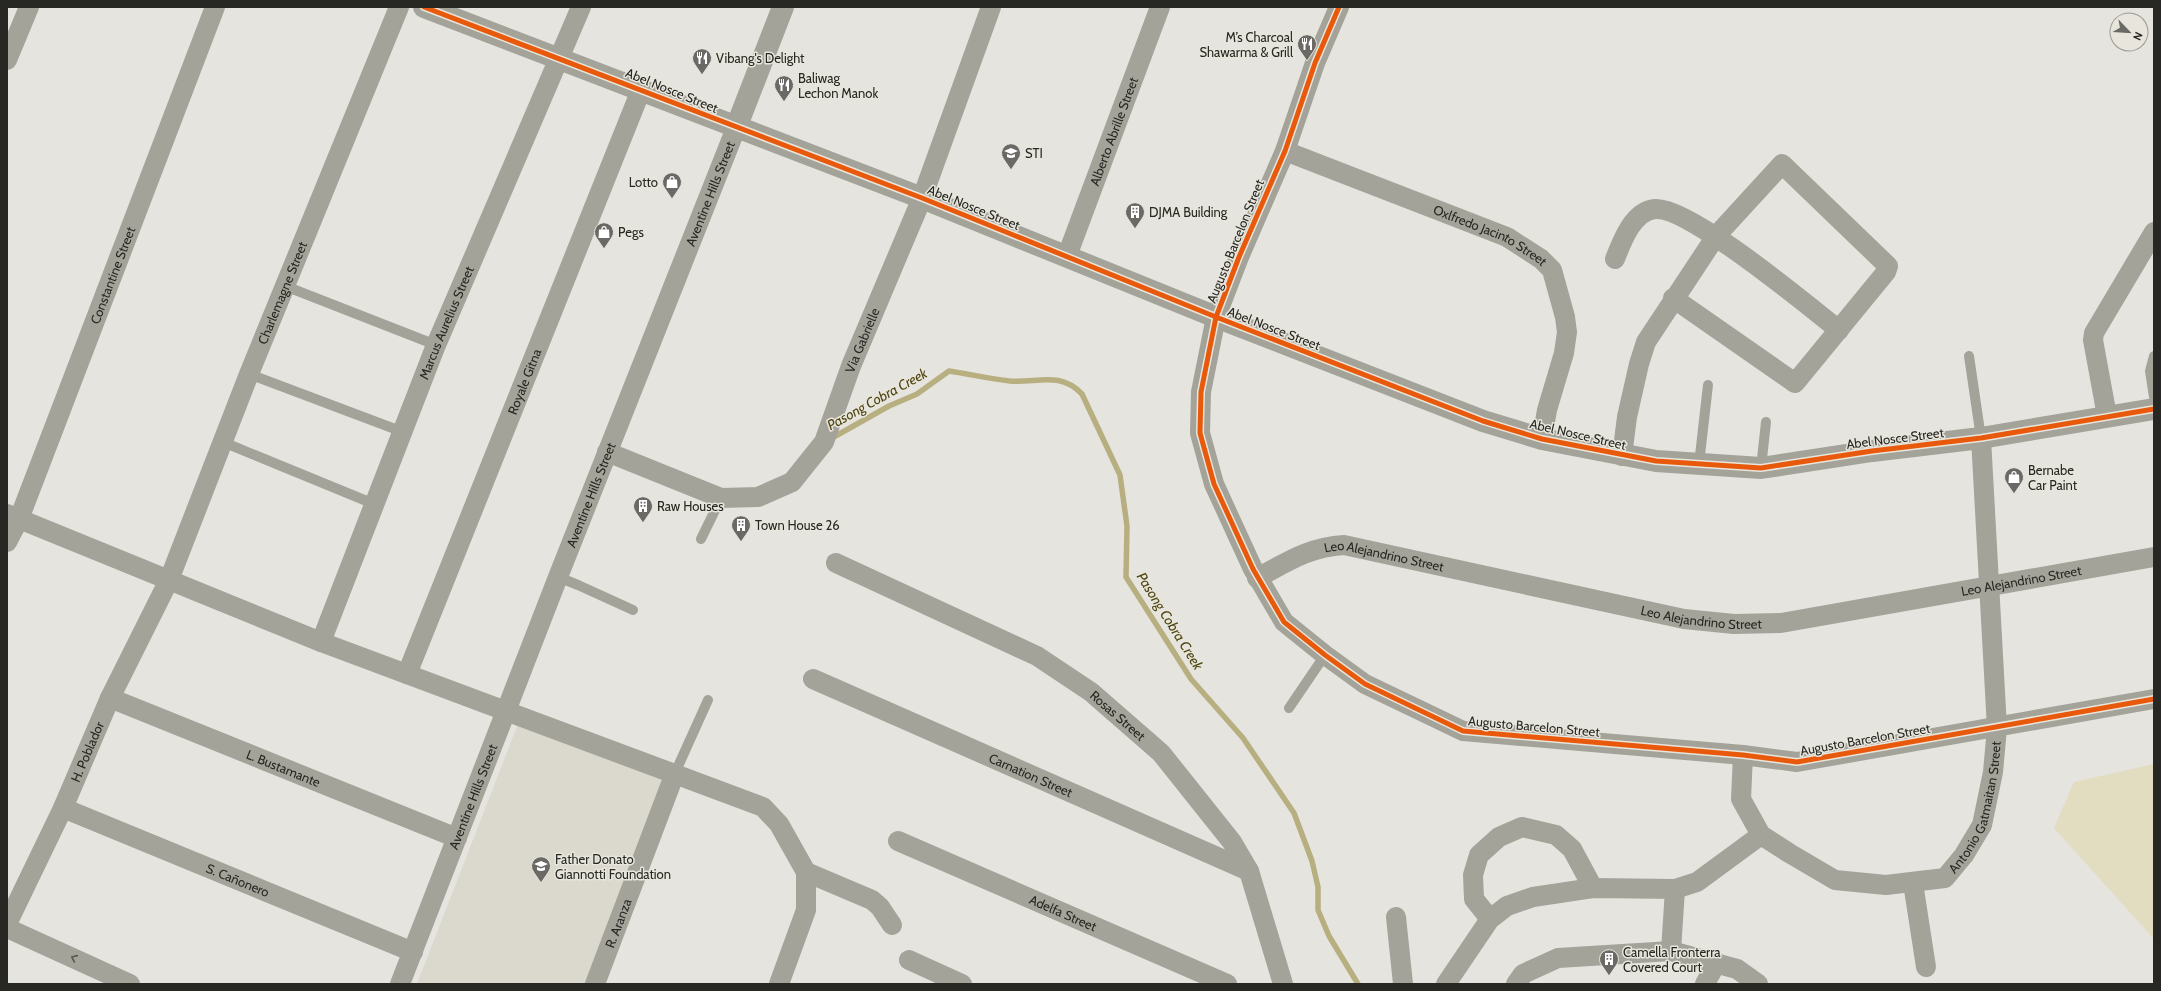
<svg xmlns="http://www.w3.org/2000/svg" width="2161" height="991" font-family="Cabin,sans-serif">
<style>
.built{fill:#dbd9cd}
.green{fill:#e2dcc1}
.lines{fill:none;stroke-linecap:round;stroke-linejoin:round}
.stream{stroke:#b8af81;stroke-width:5.5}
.service{stroke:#a4a39a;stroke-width:10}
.minor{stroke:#a4a39a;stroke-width:20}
.tertiary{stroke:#a4a39a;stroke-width:22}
.cycleway-casing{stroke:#e8e6dc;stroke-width:8}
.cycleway{stroke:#e8590c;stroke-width:5}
.oneway{stroke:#595953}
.labels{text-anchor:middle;stroke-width:3;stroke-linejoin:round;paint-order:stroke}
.poi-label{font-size:13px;fill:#272723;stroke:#e8e6dc;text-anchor:start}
.street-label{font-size:13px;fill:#272723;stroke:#e8e6dc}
.water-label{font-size:14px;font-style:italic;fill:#4f4513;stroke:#e8e6dc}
</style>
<rect width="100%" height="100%" fill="#e5e4df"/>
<path class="built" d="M 518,724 L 665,781 L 586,984 L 417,984 Z"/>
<path class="green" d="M 2154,764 L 2154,939 L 2054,828 L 2074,782 Z"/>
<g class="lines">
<path class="stream" d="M 832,438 L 889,406 L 917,394 L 949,371 C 969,374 990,379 1010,381 C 1038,383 1060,371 1082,394 L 1120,475 L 1127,526 L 1126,577 L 1191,679 L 1243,738 L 1294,813 L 1312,861 L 1318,887 L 1318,910 L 1329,936 L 1358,984"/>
<g class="service">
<path d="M 285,286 L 436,345"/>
<path d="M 1969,356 L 1981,438"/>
<path d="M 2154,356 L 2150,371 L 2154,397"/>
<path d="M 249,374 L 403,432"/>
<path d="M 223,442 L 374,504"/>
<path d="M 1699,464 L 1708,385"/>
<path d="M 1761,468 L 1766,422"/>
<path d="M 701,539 L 721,498"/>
<path d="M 558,577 L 578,585 L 633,610"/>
<path d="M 1289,708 L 1325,655"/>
<path d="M 675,773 L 708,700"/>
</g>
<g class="minor">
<path d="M 1339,7 L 1315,63 L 1285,151 L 1239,257 L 1216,317 L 1201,392 L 1200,433 L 1214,484 L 1253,569 L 1284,622 L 1325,655 L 1365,684 L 1463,731 L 1743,755 L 1797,762 L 2154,699"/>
<path d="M 7,60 L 29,7"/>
<path id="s1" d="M 1285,151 L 1507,237 L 1541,259 L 1552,270 L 1565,317 L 1567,332 L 1564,353 L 1547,410 L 1542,439"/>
<path id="s2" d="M 1067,256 L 1160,7"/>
<path d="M 1615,259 C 1622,241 1633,211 1655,209 C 1689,206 1807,305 1839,330"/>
<path d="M 2107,416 L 2093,340 L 2094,333 L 2154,232"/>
<path id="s3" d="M 607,452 L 721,498 L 758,497 L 792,482 L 824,442 L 851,366 L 922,198 L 991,7"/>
<path d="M 1622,456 L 1627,417 L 1639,364 L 1646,342 L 1716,236 L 1782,164 L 1888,266 L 1886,272 L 1795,383 L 1673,298"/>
<path d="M 7,514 L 321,642 L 763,807 L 779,824 L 806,872 L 806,910 L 779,984"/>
<path id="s4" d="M 7,542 L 19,519 L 62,407 L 215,7"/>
<path id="s5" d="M 836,563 L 1037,656 L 1091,692 L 1161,753 L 1232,842 L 1249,871 L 1283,984"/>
<path id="s6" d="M 1257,578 C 1287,562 1309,547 1344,545 L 1684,619 L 1734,624 L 1781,623 L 2154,557"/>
<path id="s7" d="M 321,642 L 436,345 L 581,7"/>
<path id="s8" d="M 407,674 L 641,90"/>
<path id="s9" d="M 813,679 L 1249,871"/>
<path id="s10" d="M 110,698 L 457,838"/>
<path id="s11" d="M 1743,755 L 1741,799 L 1761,835 L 1789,853 L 1835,880 L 1886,885 L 1945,878 L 1964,855 L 1982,825 L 1993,772 L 1997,728 L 1981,438"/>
<path id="s12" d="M 63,808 L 413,952"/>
<path id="s13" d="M 898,841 L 1227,984"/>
<path d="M 806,872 L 872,900 L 880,907 L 892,925"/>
<path d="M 1913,883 L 1926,967"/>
<path d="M 1396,917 L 1403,984"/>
<path d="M 1490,919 L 1474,899 L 1473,875 L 1479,855 L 1499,837 L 1522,827 L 1556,835 L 1572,849 L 1593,888"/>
<path id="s14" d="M 7,924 L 63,808 L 110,698 L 169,580 L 249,374 L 399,7"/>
<path d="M 7,928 L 130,984"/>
<path d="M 1671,951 L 1675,889"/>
<path d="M 909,960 L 962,984"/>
<path id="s15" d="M 400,984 L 558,577 L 736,128"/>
<path id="s16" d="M 595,984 L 675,773"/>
<path d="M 1446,984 L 1490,919 L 1507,906 L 1533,897 L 1593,888 L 1675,889 L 1697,882 L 1761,835"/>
<path d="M 1516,984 L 1523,974 L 1558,958 L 1671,951 L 1737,969 L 1758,984"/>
<path d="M 1705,984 L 1715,965"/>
</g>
<g class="tertiary">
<path d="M 424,7 L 922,198 L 1216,317 L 1483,421 L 1542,439 L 1656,461 L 1761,468 L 1872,451 L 1981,438 L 2154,409"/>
<path d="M 736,128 L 783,7"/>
</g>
<g class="cycleway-casing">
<g id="cycleway">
<path d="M 424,7 L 922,198 L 1216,317 L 1483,421 L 1542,439 L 1656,461 L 1761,468 L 1872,451 L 1981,438 L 2154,409"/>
<path d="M 1339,7 L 1315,63 L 1285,151 L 1239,257 L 1216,317 L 1201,392 L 1200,433 L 1214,484 L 1253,569 L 1284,622 L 1325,655 L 1365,684 L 1463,731 L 1743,755 L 1797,762 L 2154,699"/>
</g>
</g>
<use href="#cycleway" class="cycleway"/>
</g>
<defs><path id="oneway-chevron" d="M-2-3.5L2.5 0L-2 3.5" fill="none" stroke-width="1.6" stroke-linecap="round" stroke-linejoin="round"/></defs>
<use class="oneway" href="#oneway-chevron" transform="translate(74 958) rotate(-156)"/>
<defs>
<g id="restaurant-pin" transform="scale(1)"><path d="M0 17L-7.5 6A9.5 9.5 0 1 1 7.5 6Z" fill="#6a6965" stroke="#e8e6dc"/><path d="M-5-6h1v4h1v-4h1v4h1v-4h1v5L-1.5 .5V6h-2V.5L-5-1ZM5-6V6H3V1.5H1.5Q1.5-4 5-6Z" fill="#fff"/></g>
<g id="school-pin" transform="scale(1)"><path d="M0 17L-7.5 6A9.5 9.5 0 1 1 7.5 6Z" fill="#6a6965" stroke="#e8e6dc"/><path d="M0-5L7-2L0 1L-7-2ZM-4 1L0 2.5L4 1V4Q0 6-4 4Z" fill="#fff"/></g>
<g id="shop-pin" transform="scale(1)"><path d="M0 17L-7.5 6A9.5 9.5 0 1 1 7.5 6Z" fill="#6a6965" stroke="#e8e6dc"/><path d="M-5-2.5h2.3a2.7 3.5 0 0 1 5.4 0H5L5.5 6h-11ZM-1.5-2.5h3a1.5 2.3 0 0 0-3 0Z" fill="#fff"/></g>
<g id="building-pin" transform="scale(1)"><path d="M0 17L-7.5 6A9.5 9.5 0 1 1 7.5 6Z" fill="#6a6965" stroke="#e8e6dc"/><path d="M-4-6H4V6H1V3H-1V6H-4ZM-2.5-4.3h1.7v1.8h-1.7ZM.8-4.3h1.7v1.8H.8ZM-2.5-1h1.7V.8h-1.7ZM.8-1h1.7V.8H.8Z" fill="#fff"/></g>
</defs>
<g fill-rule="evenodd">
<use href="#restaurant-pin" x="1307" y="44"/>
<use href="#restaurant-pin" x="702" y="58"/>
<use href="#restaurant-pin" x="784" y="85"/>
<use href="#school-pin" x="1011" y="153"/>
<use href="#shop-pin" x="672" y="182"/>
<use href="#building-pin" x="1135" y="212"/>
<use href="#shop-pin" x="604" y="232"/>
<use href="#shop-pin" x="2014" y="477"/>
<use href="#building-pin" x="643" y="506"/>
<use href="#building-pin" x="741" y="525"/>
<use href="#school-pin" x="541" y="866"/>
<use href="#building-pin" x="1609" y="959"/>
</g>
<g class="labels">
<g class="poi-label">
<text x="1293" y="42" text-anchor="end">M’s Charcoal<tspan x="1293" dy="15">Shawarma &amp; Grill</tspan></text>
<text x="716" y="63">Vibang's Delight</text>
<text x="798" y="83">Baliwag<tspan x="798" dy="15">Lechon Manok</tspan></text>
<text x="1025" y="158">STI</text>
<text x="658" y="187" text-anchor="end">Lotto</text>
<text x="1149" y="217">DJMA Building</text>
<text x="618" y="237">Pegs</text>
<text x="2028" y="475">Bernabe<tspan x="2028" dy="15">Car Paint</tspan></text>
<text x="657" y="511">Raw Houses</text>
<text x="755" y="530">Town House 26</text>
<text x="555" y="864">Father Donato<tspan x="555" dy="15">Giannotti Foundation</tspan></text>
<text x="1623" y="957">Camella Fronterra<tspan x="1623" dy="15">Covered Court</tspan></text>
</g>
<g class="street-label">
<text transform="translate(672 90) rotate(22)" y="5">Abel Nosce Street</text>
<text dy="5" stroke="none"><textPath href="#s2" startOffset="133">Alberto Abrille Street</textPath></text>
<text dy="5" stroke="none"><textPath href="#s15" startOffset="849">Aventine Hills Street</textPath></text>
<text transform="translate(974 207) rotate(22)" y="5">Abel Nosce Street</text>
<text dy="5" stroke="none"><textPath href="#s1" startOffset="222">Oxlfredo Jacinto Street</textPath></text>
<text transform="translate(1235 241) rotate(-68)" y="5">Augusto Barcelon Street</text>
<text dy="5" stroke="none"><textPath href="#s4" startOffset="287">Constantine Street</textPath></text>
<text dy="5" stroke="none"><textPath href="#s14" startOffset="689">Charlemagne Street</textPath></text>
<text dy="5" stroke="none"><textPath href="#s7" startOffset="343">Marcus Aurelius Street</textPath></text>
<text transform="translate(1274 328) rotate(21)" y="5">Abel Nosce Street</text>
<text dy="5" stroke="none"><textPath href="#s3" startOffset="357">Via Gabrielle</textPath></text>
<text dy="5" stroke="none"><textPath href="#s8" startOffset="315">Royale Gitna</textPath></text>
<text transform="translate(1578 434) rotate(13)" y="5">Abel Nosce Street</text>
<text transform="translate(1895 438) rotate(-7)" y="5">Abel Nosce Street</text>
<text dy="5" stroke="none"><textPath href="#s15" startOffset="525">Aventine Hills Street</textPath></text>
<text dy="5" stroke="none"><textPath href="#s6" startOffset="135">Leo Alejandrino Street</textPath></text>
<text dy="5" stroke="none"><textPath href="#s6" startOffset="783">Leo Alejandrino Street</textPath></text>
<text dy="5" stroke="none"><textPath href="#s6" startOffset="459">Leo Alejandrino Street</textPath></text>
<text dy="5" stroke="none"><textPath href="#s5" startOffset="322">Rosas Street</textPath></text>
<text transform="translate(1534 726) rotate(5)" y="5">Augusto Barcelon Street</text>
<text transform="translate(1865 739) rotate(-10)" y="5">Augusto Barcelon Street</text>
<text dy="5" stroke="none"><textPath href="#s14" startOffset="190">H. Poblador</textPath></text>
<text dy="5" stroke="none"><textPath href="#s10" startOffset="187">L. Bustamante</textPath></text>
<text dy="5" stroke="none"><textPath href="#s9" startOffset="238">Carnation Street</textPath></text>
<text dy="5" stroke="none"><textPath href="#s15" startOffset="201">Aventine Hills Street</textPath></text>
<text dy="5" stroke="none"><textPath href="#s11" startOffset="362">Antonio Gatmaitan Street</textPath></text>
<text dy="5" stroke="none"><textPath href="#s12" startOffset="189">S. Cañonero</textPath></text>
<text dy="5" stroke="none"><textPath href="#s13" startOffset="180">Adelfa Street</textPath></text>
<text dy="5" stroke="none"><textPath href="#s16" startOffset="65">R. Aranza</textPath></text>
</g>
<g class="water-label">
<text transform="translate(877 399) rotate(-29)" y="5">Pasong Cobra Creek</text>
<text transform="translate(1170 621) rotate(58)" y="5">Pasong Cobra Creek</text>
</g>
</g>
<rect width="2161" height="991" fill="none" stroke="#272723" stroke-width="16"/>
<g transform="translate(2129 32) rotate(115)"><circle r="19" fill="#e8e6dc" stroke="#9b9a92"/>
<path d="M0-3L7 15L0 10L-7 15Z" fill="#6a6965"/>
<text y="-6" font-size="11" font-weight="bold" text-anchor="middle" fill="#272723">N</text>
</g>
</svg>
